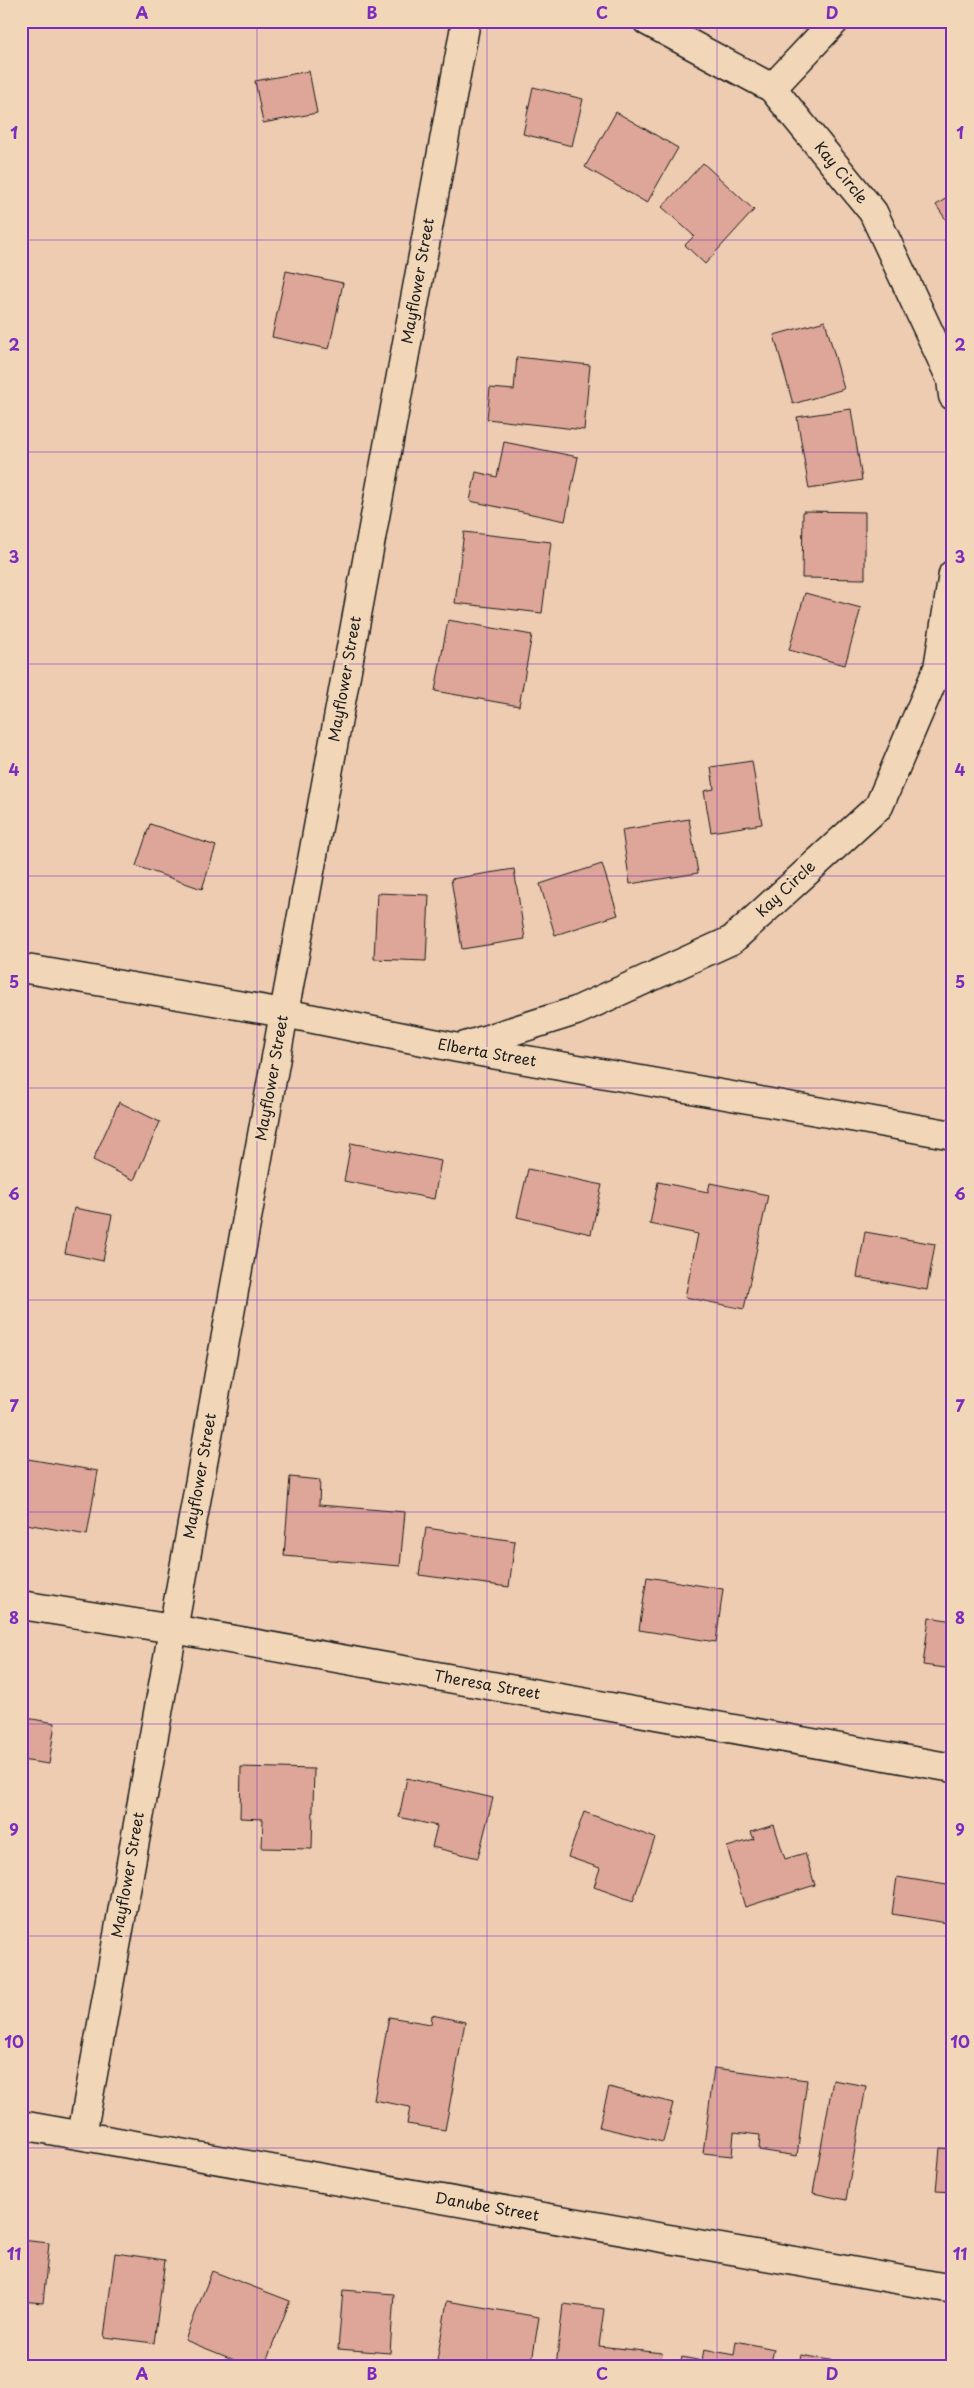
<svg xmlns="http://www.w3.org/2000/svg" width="974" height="2388" font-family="'Playpen Sans',sans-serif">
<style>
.building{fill:#dea698;stroke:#1c1c1c}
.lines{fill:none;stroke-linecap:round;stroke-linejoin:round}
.minor-casing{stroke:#1c1c1c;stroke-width:31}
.minor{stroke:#f1d6b8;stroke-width:28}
.grid{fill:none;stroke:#7b2cbf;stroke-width:1;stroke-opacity:0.55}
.labels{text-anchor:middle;stroke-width:5;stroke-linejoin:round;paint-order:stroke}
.street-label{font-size:15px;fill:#1c1c1c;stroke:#f1d6b8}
.neatline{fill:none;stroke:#7b2cbf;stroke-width:2}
.grid-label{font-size:16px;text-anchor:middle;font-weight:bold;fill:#7b2cbf}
</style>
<rect width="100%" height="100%" fill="#edccb2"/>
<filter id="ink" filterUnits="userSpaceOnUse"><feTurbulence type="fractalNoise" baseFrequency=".02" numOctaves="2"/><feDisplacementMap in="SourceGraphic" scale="10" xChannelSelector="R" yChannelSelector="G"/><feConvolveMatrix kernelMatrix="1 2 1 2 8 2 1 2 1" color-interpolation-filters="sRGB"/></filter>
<g filter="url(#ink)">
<g class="building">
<path d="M 309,71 L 317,113 L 263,123 L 255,81 Z"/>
<path d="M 533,87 L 583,99 L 572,146 L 523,134 Z"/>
<path d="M 616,112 L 678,148 L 647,203 L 585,167 Z"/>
<path d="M 703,163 L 754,210 L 705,264 L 685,245 L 694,236 L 662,207 Z"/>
<path d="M 953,194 L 953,230 L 936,205 Z"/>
<path d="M 286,271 L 343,283 L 329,349 L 272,337 Z"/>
<path d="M 825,321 L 844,389 L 793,404 L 774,335 Z"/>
<path d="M 517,357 L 590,365 L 584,430 L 487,419 L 490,388 L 514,390 Z"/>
<path d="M 851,409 L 862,480 L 809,489 L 797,417 Z"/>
<path d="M 504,442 L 578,457 L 565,521 L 470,501 L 476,472 L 497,477 Z"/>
<path d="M 803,511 L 865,512 L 865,579 L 802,578 Z"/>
<path d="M 464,532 L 551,542 L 542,613 L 455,603 Z"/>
<path d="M 805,593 L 861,608 L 845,665 L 789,650 Z"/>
<path d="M 448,620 L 532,635 L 519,706 L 435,691 Z"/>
<path d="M 752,761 L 762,824 L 711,832 L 704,791 L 714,789 L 711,767 Z"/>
<path d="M 689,819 L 698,873 L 630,884 L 622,830 Z"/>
<path d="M 150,824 L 216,846 L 202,889 L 136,866 Z"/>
<path d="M 602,864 L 618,915 L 555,935 L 540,884 Z"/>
<path d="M 514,869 L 525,939 L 462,949 L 451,879 Z"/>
<path d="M 377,893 L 429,895 L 426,961 L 374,959 Z"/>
<path d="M 119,1102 L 160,1122 L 134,1180 L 93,1160 Z"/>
<path d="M 351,1143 L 441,1161 L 434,1199 L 344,1181 Z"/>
<path d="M 528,1169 L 602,1185 L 591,1234 L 517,1217 Z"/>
<path d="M 658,1182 L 708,1192 L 710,1183 L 768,1195 L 744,1309 L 685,1297 L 698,1234 L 650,1224 Z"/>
<path d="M 74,1208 L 112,1215 L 103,1261 L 65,1253 Z"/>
<path d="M 865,1232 L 935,1244 L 927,1290 L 857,1277 Z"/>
<path d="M 28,1459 L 98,1471 L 87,1535 L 21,1523 L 21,1501 Z"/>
<path d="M 290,1477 L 320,1480 L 319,1505 L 405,1512 L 400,1566 L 284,1556 Z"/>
<path d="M 426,1528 L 515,1541 L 509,1587 L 419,1575 Z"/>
<path d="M 647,1577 L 723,1589 L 716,1642 L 639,1630 Z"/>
<path d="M 929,1617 L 953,1621 L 953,1669 L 923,1665 Z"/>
<path d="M 21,1717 L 55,1723 L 49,1764 L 21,1760 Z"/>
<path d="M 241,1767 L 314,1769 L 312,1849 L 262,1848 L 263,1819 L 240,1818 Z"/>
<path d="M 407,1778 L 493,1798 L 478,1858 L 432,1847 L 437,1826 L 399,1817 Z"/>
<path d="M 584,1812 L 655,1838 L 633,1901 L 594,1887 L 600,1868 L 568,1857 Z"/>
<path d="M 774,1825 L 785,1859 L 805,1853 L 815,1885 L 745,1907 L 727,1847 L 754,1839 L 751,1832 Z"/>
<path d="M 897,1877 L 953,1886 L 953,1924 L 892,1914 Z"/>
<path d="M 21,1951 L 27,1952 L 21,2002 Z"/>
<path d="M 432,2015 L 465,2022 L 445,2130 L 407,2124 L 410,2107 L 374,2100 L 389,2017 L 431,2024 Z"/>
<path d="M 714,2068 L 807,2080 L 797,2156 L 759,2150 L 760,2135 L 734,2132 L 732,2156 L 703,2153 Z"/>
<path d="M 833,2080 L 866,2086 L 846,2200 L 813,2193 Z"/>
<path d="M 609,2087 L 673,2103 L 663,2142 L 599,2127 Z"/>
<path d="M 940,2148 L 953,2149 L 953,2192 L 936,2191 Z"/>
<path d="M 21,2240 L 49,2243 L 43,2303 L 21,2301 Z"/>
<path d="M 115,2253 L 165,2260 L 154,2343 L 104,2337 Z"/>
<path d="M 212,2271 L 290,2301 L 264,2367 L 252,2367 L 185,2340 Z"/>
<path d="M 343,2290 L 394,2294 L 390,2353 L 338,2349 Z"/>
<path d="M 447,2301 L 539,2317 L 531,2367 L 436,2367 Z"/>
<path d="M 563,2304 L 604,2309 L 599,2346 L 662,2353 L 660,2367 L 556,2367 Z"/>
<path d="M 736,2341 L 774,2349 L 770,2367 L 680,2367 L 682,2357 L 702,2361 L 704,2349 L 734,2355 Z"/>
<path d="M 802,2355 L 867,2367 L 799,2367 Z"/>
</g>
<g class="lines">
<g class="minor-casing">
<g id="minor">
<path d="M 647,21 L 772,88 L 873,212 L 951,379 L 953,396"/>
<path d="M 772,88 L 835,21"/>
<path d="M 21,968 L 284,1013 L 458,1048 L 953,1135"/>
<path d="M 462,1047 L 576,1011 L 732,940 L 879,806 L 938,668 L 953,574"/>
<path d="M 21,1605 L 173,1629 L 953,1768"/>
<path d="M 21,2125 L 953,2289"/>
<path d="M 82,2135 L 284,1013 L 466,21"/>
</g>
</g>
<use href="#minor" class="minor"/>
</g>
</g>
<path class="grid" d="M 257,21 L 257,2367M 487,21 L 487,2367M 717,21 L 717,2367M 21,240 L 953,240M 21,452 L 953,452M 21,664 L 953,664M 21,876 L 953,876M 21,1088 L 953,1088M 21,1300 L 953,1300M 21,1512 L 953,1512M 21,1724 L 953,1724M 21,1936 L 953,1936M 21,2148 L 953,2148"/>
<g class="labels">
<g class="street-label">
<text transform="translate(841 173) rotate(51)" y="5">Kay Circle</text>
<text transform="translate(418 281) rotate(-80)" y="5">Mayflower Street</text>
<text transform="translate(345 679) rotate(-80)" y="5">Mayflower Street</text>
<text transform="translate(786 889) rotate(-43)" y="5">Kay Circle</text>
<text transform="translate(487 1053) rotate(10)" y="5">Elberta Street</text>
<text transform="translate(272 1078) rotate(-80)" y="5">Mayflower Street</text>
<text transform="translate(200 1476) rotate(-80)" y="5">Mayflower Street</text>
<text transform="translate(487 1685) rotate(10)" y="5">Theresa Street</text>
<text transform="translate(128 1875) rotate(-80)" y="5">Mayflower Street</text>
<text transform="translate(487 2207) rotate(10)" y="5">Danube Street</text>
</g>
</g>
<rect width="974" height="2388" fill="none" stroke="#f1d6b8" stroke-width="55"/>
<rect x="28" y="28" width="918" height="2332" class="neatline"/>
<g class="grid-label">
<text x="142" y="19">A</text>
<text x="372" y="19">B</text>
<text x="602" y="19">C</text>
<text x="832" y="19">D</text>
<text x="14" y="139">1</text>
<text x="960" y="139">1</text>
<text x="14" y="351">2</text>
<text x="960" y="351">2</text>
<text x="14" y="563">3</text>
<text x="960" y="563">3</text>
<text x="14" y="776">4</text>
<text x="960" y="776">4</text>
<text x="14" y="988">5</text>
<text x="960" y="988">5</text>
<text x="14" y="1200">6</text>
<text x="960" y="1200">6</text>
<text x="14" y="1412">7</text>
<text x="960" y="1412">7</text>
<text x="14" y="1624">8</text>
<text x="960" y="1624">8</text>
<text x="14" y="1836">9</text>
<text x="960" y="1836">9</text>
<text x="14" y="2048">10</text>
<text x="960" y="2048">10</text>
<text x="14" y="2260">11</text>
<text x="960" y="2260">11</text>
<text x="142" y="2380">A</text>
<text x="372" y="2380">B</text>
<text x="602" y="2380">C</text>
<text x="832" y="2380">D</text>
</g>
</svg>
